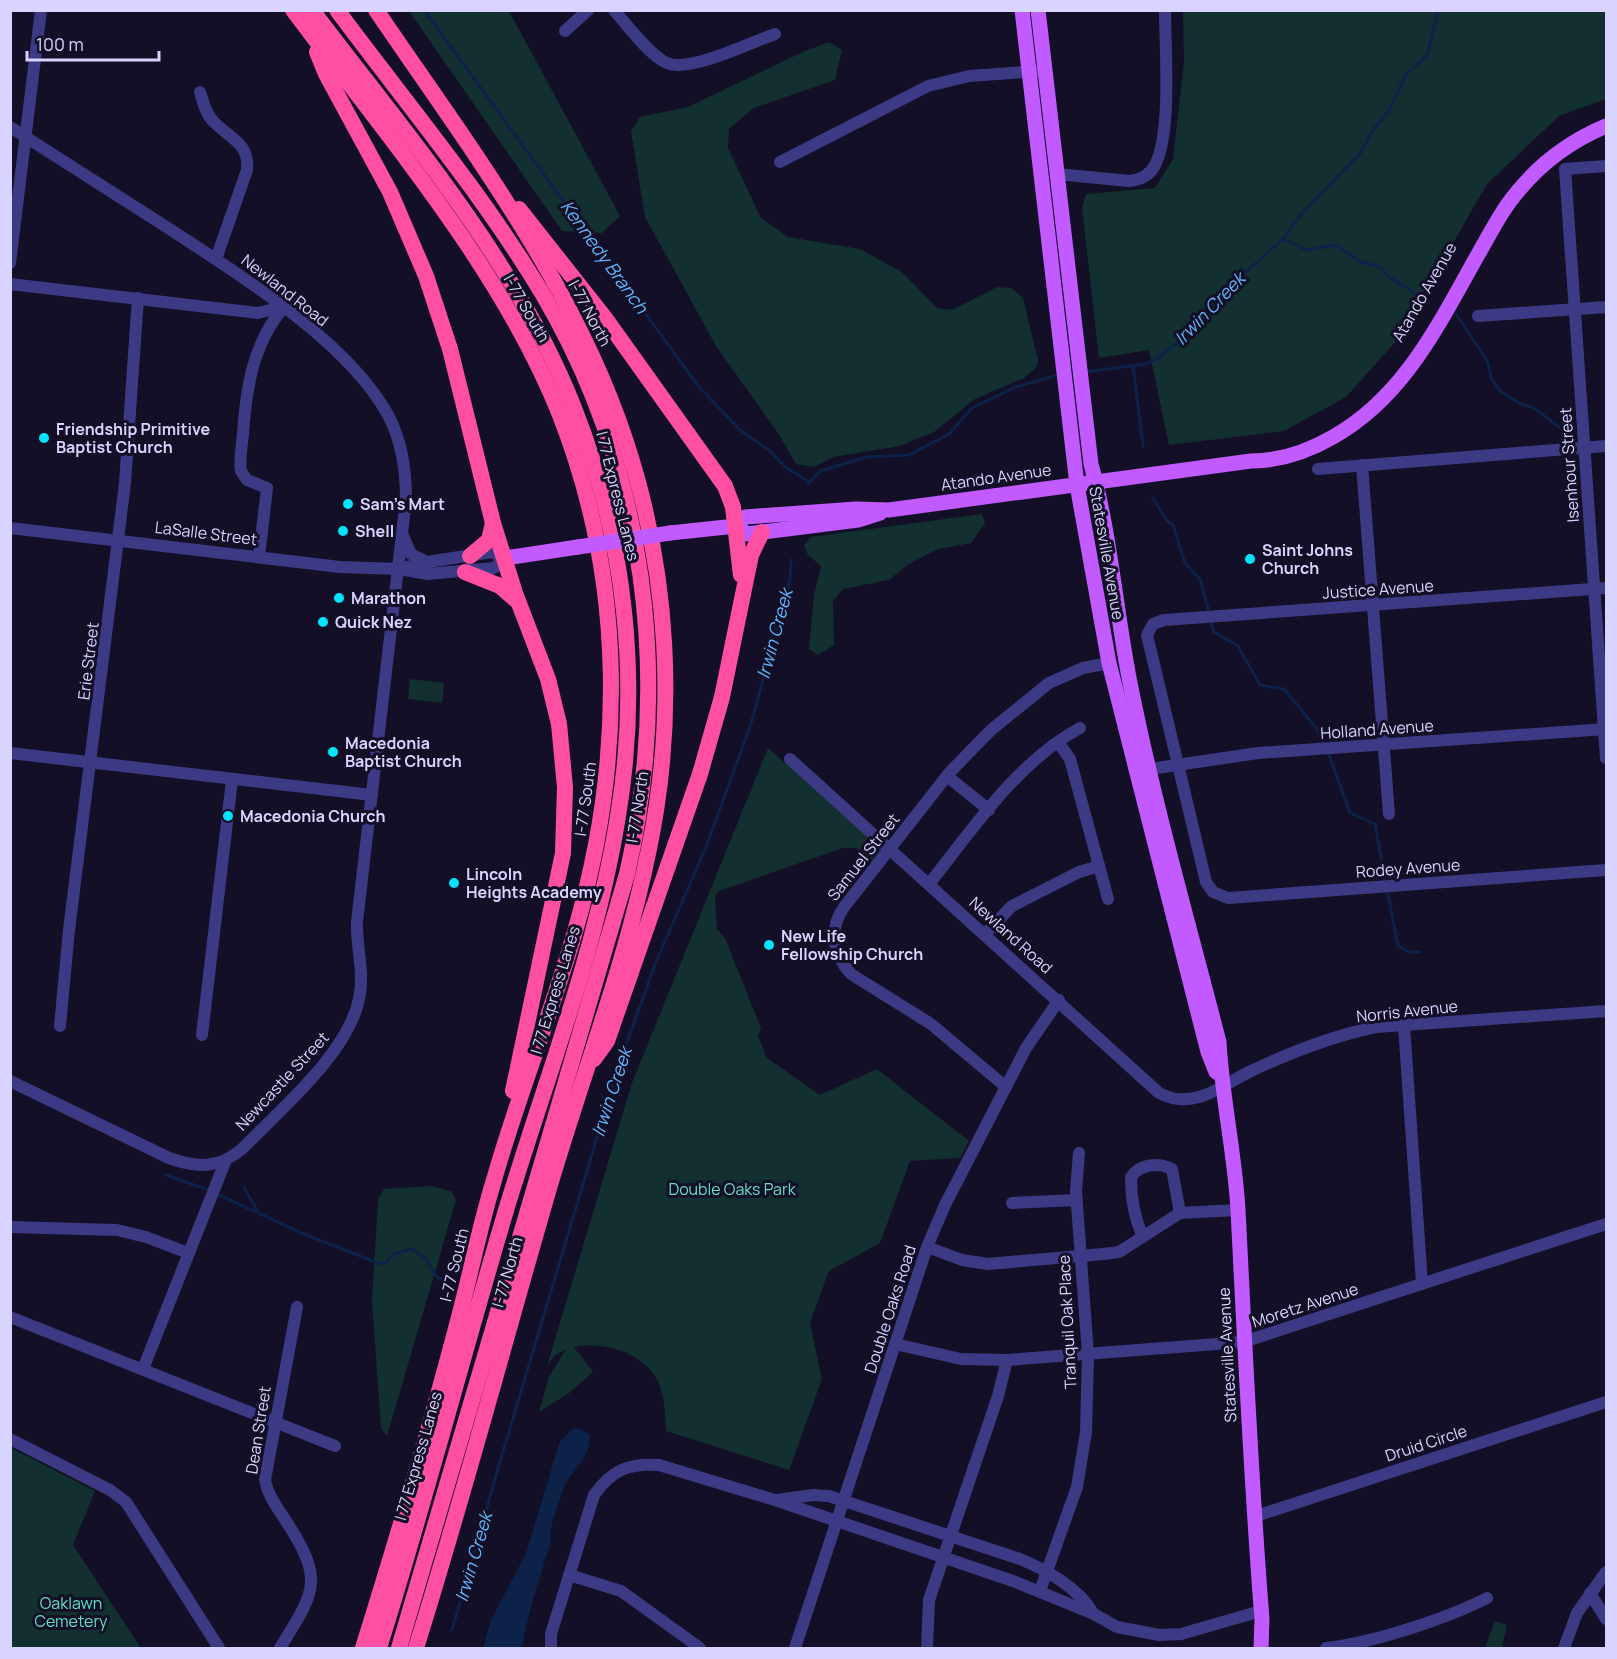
<svg xmlns="http://www.w3.org/2000/svg" width="1617" height="1659" font-family="Manrope,sans-serif">
<style>
.green{fill:#12302f}
.water{fill:#0c2248}
.lines{fill:none;stroke-linecap:round;stroke-linejoin:round}
.stream{stroke:#0c2248;stroke-width:3}
.minor{stroke:#3d3a85;stroke-width:12}
.major{stroke:#c25bff;stroke-width:15}
.highway{stroke:#ff4fa3;stroke-width:16}
.major-bridge{stroke:#c25bff;stroke-width:15}
.poi-dot{fill:#00e5ff;stroke:#130f26;stroke-width:2}
.labels{text-anchor:middle;stroke-width:6;stroke-linejoin:round;paint-order:stroke}
.street-label{font-size:16px;fill:#d9d4ff;stroke:#130f26}
.poi-label{font-size:16px;font-weight:bold;fill:#d9d4ff;stroke:#130f26;text-anchor:start}
.park-label{font-size:16px;fill:#5fe0c0;stroke:#130f26}
.water-label{font-size:18px;font-style:italic;fill:#62b6ff;stroke:#130f26}
</style>
<rect width="100%" height="100%" fill="#130f26"/>
<g class="green">
<path d="M 409,11 L 509,11 L 620,216 L 602,233 L 562,231 Z"/>
<path d="M 1183,11 L 1606,11 L 1606,99 L 1559,116 L 1487,184 L 1398,339 L 1346,397 L 1284,431 L 1169,445 L 1149,350 L 1099,358 L 1082,208 L 1086,194 L 1155,188 L 1173,159 L 1184,62 Z"/>
<path d="M 829,42 L 842,50 L 835,80 L 754,108 L 729,129 L 728,148 L 761,218 L 788,237 L 860,249 L 902,272 L 937,308 L 952,310 L 997,287 L 1011,288 L 1023,298 L 1038,360 L 1036,368 L 1024,378 L 975,399 L 934,432 L 900,446 L 833,457 L 814,467 L 796,464 L 778,433 L 716,346 L 645,217 L 631,131 L 640,117 L 688,107 L 805,51 Z"/>
<path d="M 982,514 L 985,523 L 971,543 L 938,549 L 907,565 L 889,580 L 843,589 L 833,601 L 834,645 L 818,655 L 809,649 L 814,595 L 821,566 L 808,555 L 804,546 L 811,537 Z"/>
<path d="M 410,679 L 444,683 L 442,703 L 408,699 Z"/>
<path d="M 768,748 L 883,849 L 872,862 L 856,848 L 843,848 L 719,891 L 715,896 L 717,929 L 725,938 L 761,1028 L 758,1036 L 767,1058 L 820,1095 L 877,1069 L 969,1141 L 960,1158 L 910,1161 L 880,1243 L 829,1271 L 810,1323 L 822,1379 L 789,1470 L 666,1431 C 665,1417 665,1402 661,1389 C 650,1354 606,1341 574,1347 L 593,1372 L 569,1393 L 539,1412 L 549,1377 L 566,1349 L 554,1356 L 547,1366 L 632,1083 Z"/>
<path d="M 431,1186 L 451,1191 L 456,1200 L 387,1436 L 381,1428 L 372,1301 L 378,1200 L 384,1189 Z"/>
<path d="M 11,1448 L 95,1491 L 73,1545 L 141,1648 L 11,1648 Z"/>
<path d="M 1495,1621 L 1507,1625 L 1502,1648 L 1485,1648 Z"/>
</g>
<path class="water" d="M 574,1428 L 581,1429 L 589,1435 C 593,1458 569,1471 562,1492 C 558,1504 552,1520 551,1532 C 550,1537 552,1541 550,1546 C 539,1579 528,1613 522,1648 L 483,1648 L 491,1620 L 526,1553 L 560,1441 Z"/>
<g class="lines">
<g class="stream">
<path d="M 424,10 L 699,387 L 740,430 L 770,451 L 785,467 L 808,481"/>
<path d="M 1283,239 L 1307,250 L 1336,245 L 1361,262 L 1380,267 L 1388,276 L 1428,301"/>
<path d="M 1456,314 L 1487,360 L 1492,380 L 1501,392 L 1521,404 L 1534,408 L 1567,433"/>
<path d="M 1133,366 L 1143,446"/>
<path d="M 1085,372 L 1146,364 L 1159,358 L 1200,323 L 1220,295 L 1283,239 L 1303,212 L 1360,154 L 1373,130 L 1390,109 L 1406,74 L 1427,56 L 1438,10"/>
<path d="M 808,484 L 820,471 L 867,457 L 909,455 L 949,434 L 972,408 L 1016,387 L 1061,374"/>
<path d="M 1153,498 L 1167,521 L 1173,525 L 1185,563 L 1200,579 L 1209,612"/>
<path d="M 1210,619 L 1214,632 L 1238,646 L 1260,685 L 1284,689 L 1317,729 L 1324,744"/>
<path d="M 1328,752 L 1350,813 L 1375,824 L 1385,879"/>
<path d="M 1388,894 L 1398,946 L 1409,952 L 1420,952"/>
<path d="M 166,1175 L 206,1189"/>
<path d="M 244,1188 L 259,1213"/>
<path d="M 219,1195 L 304,1234 L 378,1263 L 385,1264 L 394,1254 L 412,1249 L 426,1259 L 435,1275 L 444,1281"/>
<path d="M 452,1630 L 499,1465 L 619,1064 L 656,962 L 706,847 L 751,724 L 790,579 L 791,560"/>
</g>
<g class="minor">
<path d="M 614,10 C 626,24 651,57 667,63 C 690,73 751,42 775,34"/>
<path d="M 565,31 L 588,10"/>
<path d="M 200,92 C 203,102 206,115 214,122 C 229,138 250,143 247,170 L 216,259"/>
<path d="M 10,127 C 63,161 115,194 168,228 C 238,274 347,340 388,415 C 402,441 406,469 406,499 L 357,922 C 356,947 365,974 359,999 C 348,1053 280,1110 242,1149 C 218,1169 197,1168 169,1158 L 10,1081"/>
<path d="M 780,162 L 928,86 L 969,76 L 1038,71"/>
<path d="M 1606,166 L 1565,169 L 1606,758"/>
<path d="M 1057,174 L 1129,181 C 1140,180 1150,175 1155,165 C 1172,133 1165,48 1165,10"/>
<path d="M 10,263 L 41,10"/>
<path d="M 10,284 L 258,313 L 282,307"/>
<path d="M 1478,316 L 1606,307"/>
<path d="M 1362,465 L 1389,814"/>
<path d="M 1318,469 L 1606,446"/>
<path d="M 10,528 L 340,567 L 399,569 L 428,574 L 494,568 L 505,558 L 492,552 L 427,562 L 399,569"/>
<path d="M 403,536 L 411,554 L 427,562"/>
<path d="M 259,557 L 267,488 L 247,480 L 241,471 C 239,459 242,446 243,434 C 246,388 253,343 284,307"/>
<path d="M 1606,588 L 1164,620 L 1153,624 L 1147,635 L 1206,882 L 1213,892 L 1228,898 L 1606,870"/>
<path d="M 1058,742 L 1070,759 L 1108,899"/>
<path d="M 10,753 L 372,795"/>
<path d="M 790,759 L 1159,1093 C 1173,1100 1184,1101 1199,1097 C 1218,1092 1232,1080 1249,1072 C 1289,1053 1332,1036 1376,1027 L 1606,1011"/>
<path d="M 1150,769 L 1258,753 L 1606,729"/>
<path d="M 947,776 L 989,810"/>
<path d="M 929,884 C 973,829 1017,762 1080,728"/>
<path d="M 985,934 L 1012,906 L 1079,872 L 1099,866"/>
<path d="M 60,1026 L 69,930 L 125,483 L 138,298"/>
<path d="M 1404,1026 L 1422,1284"/>
<path d="M 202,1035 L 232,780"/>
<path d="M 1006,1087 L 931,1024 L 851,974 C 833,954 828,930 844,907 L 950,772 L 991,730 L 1049,683 L 1083,668 L 1109,663"/>
<path d="M 1012,1203 L 1076,1200"/>
<path d="M 10,1227 L 117,1230 L 146,1237 L 188,1253"/>
<path d="M 1143,1237 C 1134,1217 1131,1199 1131,1177 C 1140,1164 1158,1162 1172,1169 L 1180,1213"/>
<path d="M 927,1247 L 962,1260 L 988,1264 L 1103,1254 L 1119,1252 L 1180,1213 L 1238,1210"/>
<path d="M 10,1317 L 335,1446"/>
<path d="M 895,1344 L 961,1359 L 1007,1360 L 1243,1342 L 1606,1224"/>
<path d="M 143,1369 L 225,1162"/>
<path d="M 10,1439 L 110,1490 L 126,1502 L 219,1648"/>
<path d="M 777,1500 L 813,1495 L 829,1496 L 1020,1559 C 1045,1569 1080,1589 1093,1613"/>
<path d="M 1256,1516 L 1606,1402"/>
<path d="M 569,1575 L 621,1591 L 700,1648"/>
<path d="M 1040,1591 L 1077,1487 L 1086,1432 L 1088,1355 L 1076,1191 L 1079,1153"/>
<path d="M 1590,1593 L 1606,1619"/>
<path d="M 280,1648 C 315,1591 325,1581 286,1521 C 277,1507 268,1496 265,1480 L 297,1307"/>
<path d="M 551,1648 L 551,1634 L 594,1495 C 612,1470 628,1463 659,1465 L 775,1500 L 1013,1581 L 1094,1614 L 1117,1627 L 1159,1635 L 1181,1634 L 1261,1611"/>
<path d="M 795,1648 L 927,1247 L 945,1205 L 1026,1048 L 1059,1000"/>
<path d="M 927,1648 L 929,1600 L 998,1396 L 1007,1360"/>
<path d="M 1326,1648 C 1372,1643 1446,1619 1487,1598"/>
<path d="M 1564,1648 L 1577,1613 L 1606,1572"/>
</g>
<g class="major">
<path d="M 1022,10 L 1077,485 L 1109,663 L 1208,1052 L 1216,1072"/>
<path d="M 1038,10 L 1091,464 C 1111,537 1116,614 1131,688 C 1155,807 1189,925 1219,1042 C 1222,1099 1235,1154 1238,1210 C 1245,1346 1251,1483 1262,1619 L 1261,1648"/>
<path d="M 736,526 L 745,517 L 856,509 L 889,510 L 1251,461 C 1281,461 1307,452 1333,437 C 1406,396 1440,321 1480,251 C 1492,230 1503,208 1519,190 C 1542,162 1573,140 1606,126"/>
<path d="M 736,526 L 747,534 L 858,520 L 880,513"/>
<path d="M 670,533 L 736,526"/>
<path d="M 505,558 L 578,547"/>
</g>
<g class="highway">
<path d="M 293,10 C 387,136 502,269 560,415 C 625,581 625,758 576,928 C 552,1013 518,1095 494,1180 C 480,1225 471,1272 459,1317 C 430,1428 397,1539 363,1648"/>
<path d="M 312,10 C 407,136 516,260 574,408 C 625,537 641,679 618,816 C 597,949 546,1078 507,1207 C 463,1354 425,1502 379,1648"/>
<path d="M 337,10 C 406,103 482,193 542,293 C 646,469 672,676 627,874 L 399,1648"/>
<path d="M 376,10 C 469,147 574,283 626,442 C 669,572 677,714 649,849 C 626,963 583,1073 550,1185 C 505,1339 464,1495 416,1648"/>
<path d="M 317,52 L 326,74 L 390,192 L 426,276 L 450,349 L 493,523 L 515,593 L 548,679 L 559,724 L 565,787 L 563,853 L 513,1091"/>
<path d="M 519,209 L 605,318 L 725,486 L 733,507 L 741,575"/>
<path d="M 470,556 L 489,540 L 493,523"/>
<path d="M 465,572 L 500,586 L 516,600"/>
<path d="M 594,1059 L 607,1041 L 700,774 L 722,697 L 751,555 L 762,532"/>
</g>
<path class="major-bridge" d="M 578,547 L 670,533"/>
</g>
<g class="poi-dot">
<circle cx="44" cy="438" r="6"/>
<circle cx="348" cy="504" r="6"/>
<circle cx="343" cy="531" r="6"/>
<circle cx="1250" cy="559" r="6"/>
<circle cx="339" cy="598" r="6"/>
<circle cx="323" cy="622" r="6"/>
<circle cx="333" cy="752" r="6"/>
<circle cx="228" cy="816" r="6"/>
<circle cx="454" cy="883" r="6"/>
<circle cx="769" cy="945" r="6"/>
</g>
<g class="labels">
<g class="street-label">
<text transform="translate(285 290) rotate(38)" y="6">Newland Road</text>
<text transform="translate(1424 292) rotate(-60)" y="6">Atando Avenue</text>
<text transform="translate(527 308) rotate(60)" y="6">I-77 South</text>
<text transform="translate(590 313) rotate(62)" y="6">I-77 North</text>
<text transform="translate(1569 465) rotate(-94)" y="6">Isenhour Street</text>
<text transform="translate(996 477) rotate(-8)" y="6">Atando Avenue</text>
<text transform="translate(618 496) rotate(76)" y="6">I 77 Express Lanes</text>
<text transform="translate(206 533) rotate(7)" y="6">LaSalle Street</text>
<text transform="translate(1107 553) rotate(80)" y="6">Statesville Avenue</text>
<text transform="translate(1378 589) rotate(-4)" y="6">Justice Avenue</text>
<text transform="translate(88 661) rotate(-83)" y="6">Erie Street</text>
<text transform="translate(1377 729) rotate(-4)" y="6">Holland Avenue</text>
<text transform="translate(585 799) rotate(-82)" y="6">I-77 South</text>
<text transform="translate(637 807) rotate(-81)" y="6">I-77 North</text>
<text transform="translate(863 857) rotate(-52)" y="6">Samuel Street</text>
<text transform="translate(1408 868) rotate(-4)" y="6">Rodey Avenue</text>
<text transform="translate(1011 935) rotate(42)" y="6">Newland Road</text>
<text transform="translate(555 990) rotate(-73)" y="6">I 77 Express Lanes</text>
<text transform="translate(1407 1011) rotate(-6)" y="6">Norris Avenue</text>
<text transform="translate(282 1081) rotate(-47)" y="6">Newcastle Street</text>
<text transform="translate(454 1265) rotate(-76)" y="6">I-77 South</text>
<text transform="translate(507 1272) rotate(-74)" y="6">I-77 North</text>
<text transform="translate(1305 1305) rotate(-18)" y="6">Moretz Avenue</text>
<text transform="translate(890 1309) rotate(-72)" y="6">Double Oaks Road</text>
<text transform="translate(1067 1322) rotate(-93)" y="6">Tranquil Oak Place</text>
<text transform="translate(1227 1355) rotate(-93)" y="6">Statesville Avenue</text>
<text transform="translate(258 1430) rotate(-81)" y="6">Dean Street</text>
<text transform="translate(1426 1443) rotate(-18)" y="6">Druid Circle</text>
<text transform="translate(418 1456) rotate(-74)" y="6">I 77 Express Lanes</text>
</g>
<g class="poi-label">
<text x="56" y="435">Friendship Primitive<tspan x="56" dy="18">Baptist Church</tspan></text>
<text x="360" y="510">Sam's Mart</text>
<text x="355" y="537">Shell</text>
<text x="1262" y="556">Saint Johns<tspan x="1262" dy="18">Church</tspan></text>
<text x="351" y="604">Marathon</text>
<text x="335" y="628">Quick Nez</text>
<text x="345" y="749">Macedonia<tspan x="345" dy="18">Baptist Church</tspan></text>
<text x="240" y="822">Macedonia Church</text>
<text x="466" y="880">Lincoln<tspan x="466" dy="18">Heights Academy</tspan></text>
<text x="781" y="942">New Life<tspan x="781" dy="18">Fellowship Church</tspan></text>
</g>
<g class="park-label">
<text x="732" y="1195">Double Oaks Park</text>
<text x="71" y="1609">Oaklawn<tspan x="71" dy="18">Cemetery</tspan></text>
</g>
<g class="water-label">
<text transform="translate(604 257) rotate(54)" y="6">Kennedy Branch</text>
<text transform="translate(1210 309) rotate(-46)" y="6">Irwin Creek</text>
<text transform="translate(775 634) rotate(-75)" y="6">Irwin Creek</text>
<text transform="translate(612 1092) rotate(-72)" y="6">Irwin Creek</text>
<text transform="translate(474 1557) rotate(-74)" y="6">Irwin Creek</text>
</g>
</g>
<rect width="1617" height="1659" fill="none" stroke="#d9d4ff" stroke-width="24"/>
<path d="M27 51v9h132v-9" fill="none" stroke="#d9d4ff" stroke-width="3"/>
<text x="36" y="51" font-size="18" fill="#d9d4ff" stroke="#130f26" stroke-width="4.5" paint-order="stroke">100 m</text>
</svg>
